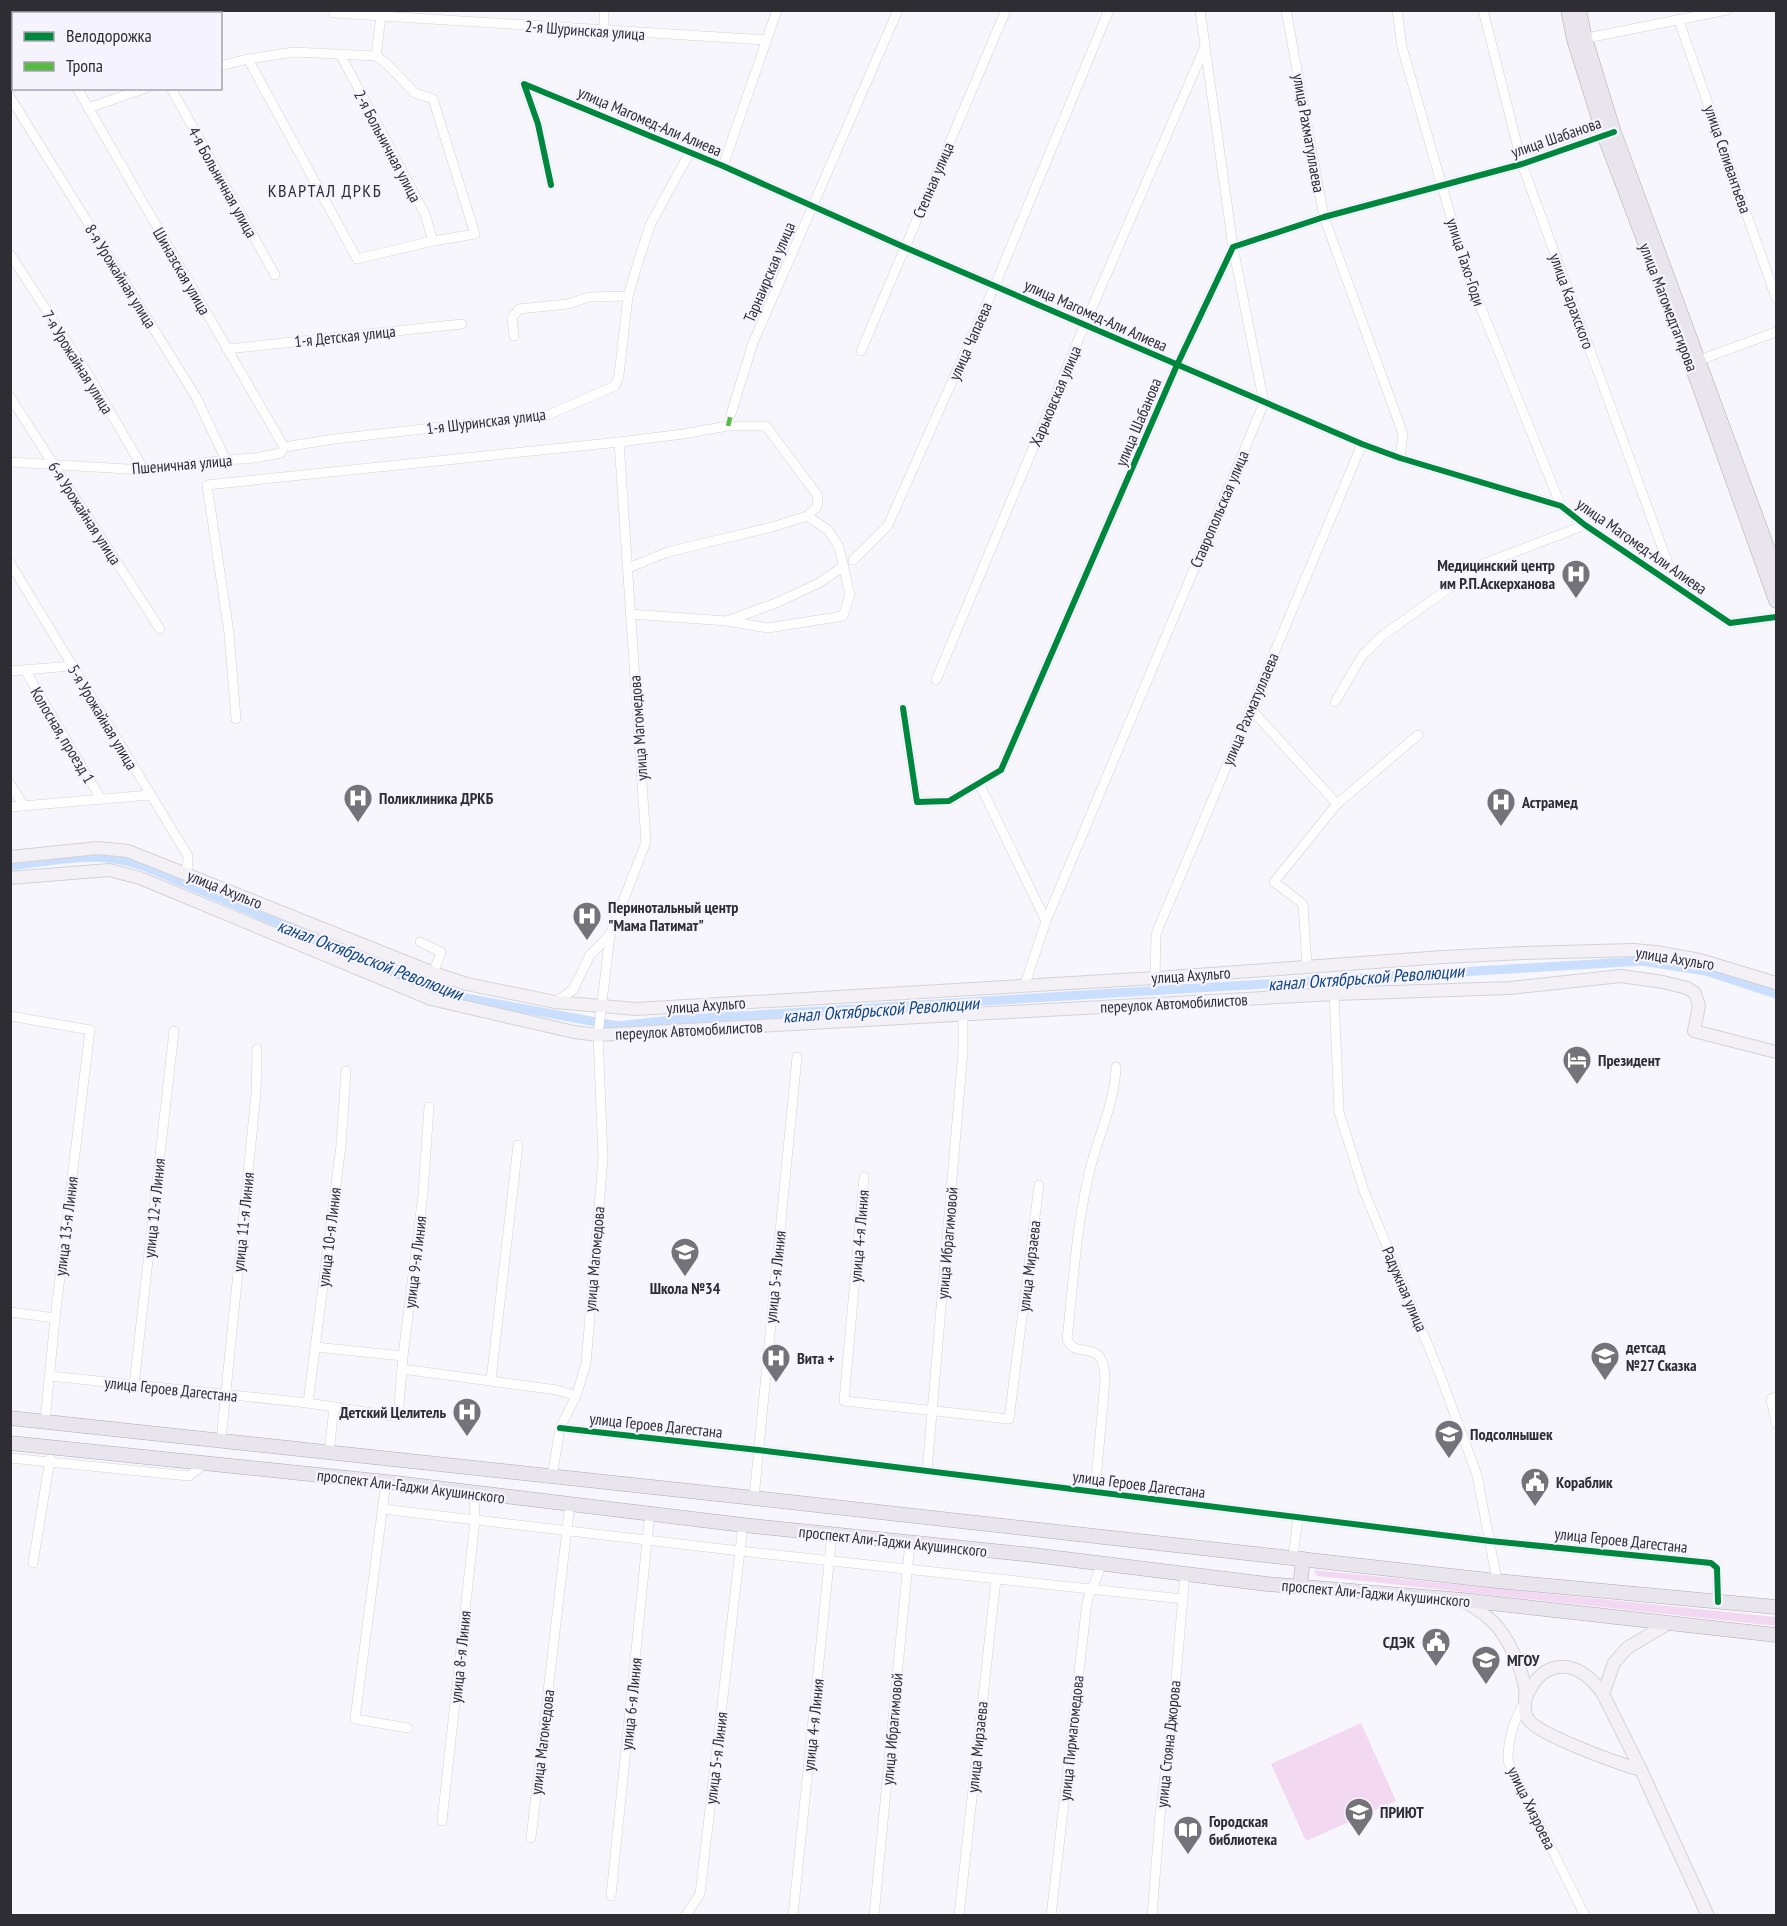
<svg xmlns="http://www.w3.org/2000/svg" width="1787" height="1926" font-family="'PT Sans Narrow',sans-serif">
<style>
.green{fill:#f3d8f2}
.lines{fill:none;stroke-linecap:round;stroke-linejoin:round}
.canal{stroke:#c9dffd;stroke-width:9}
.minor-casing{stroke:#d3d2d7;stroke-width:10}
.secondary-casing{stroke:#d3d2d7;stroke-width:14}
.primary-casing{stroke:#b0a8b6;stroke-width:15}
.minor{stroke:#fefeff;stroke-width:9}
.secondary{stroke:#f3f1f5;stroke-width:12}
.primary{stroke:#e9e5ed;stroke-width:14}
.quiet{stroke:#58b947;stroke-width:4.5;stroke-dasharray:9 4.5;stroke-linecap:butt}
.cycleway-casing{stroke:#f5f4fe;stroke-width:10}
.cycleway{stroke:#00873e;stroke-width:6}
.labels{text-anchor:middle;stroke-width:4.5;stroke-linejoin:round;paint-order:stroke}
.street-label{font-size:16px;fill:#2e2d33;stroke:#f5f4fe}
.poi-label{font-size:16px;font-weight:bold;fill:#2e2d33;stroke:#f5f4fe;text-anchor:start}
.neighbourhood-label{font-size:18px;letter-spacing:1.5px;fill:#2e2d33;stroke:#f5f4fe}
.water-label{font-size:18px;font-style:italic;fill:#11457f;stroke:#f5f4fe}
</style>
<rect width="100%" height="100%" fill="#f7f6fc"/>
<g class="green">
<path d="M 1314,1570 L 1776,1617 L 1776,1626 L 1317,1576 Z"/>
<path d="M 1361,1723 L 1396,1801 L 1306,1841 L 1271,1764 Z"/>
</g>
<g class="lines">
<path class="canal" d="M 10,866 C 42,863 83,853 114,859 C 125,860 136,864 146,867 L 449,995 L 618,1026 L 672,1020 L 1642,961 L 1706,971 L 1776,994"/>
<g class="minor-casing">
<g id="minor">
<path d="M 334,10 L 334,13 L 766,40"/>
<path d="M 1286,10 L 1324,217 L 1403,434 L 1400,458"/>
<path d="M 1397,10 L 1402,47 L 1467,273 L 1561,506"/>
<path d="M 1483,10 L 1522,164 L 1677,588"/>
<path d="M 1679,21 L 1776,298"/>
<path d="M 10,28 L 14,26"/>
<path d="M 604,31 L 604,10"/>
<path d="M 1582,39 L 1727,10"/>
<path d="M 340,54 L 425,214 L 433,241"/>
<path d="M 248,59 L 357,259 L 433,241 L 475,234 L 433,99 L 415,93 L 387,64 L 376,56"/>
<path d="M 220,66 L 248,59 L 294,52 L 376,56 L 381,16"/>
<path d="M 171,88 L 275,275"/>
<path d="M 10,89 L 14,87"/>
<path d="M 10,97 L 196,397 L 226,460"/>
<path d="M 88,108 L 146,88"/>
<path d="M 723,166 L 777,10"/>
<path d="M 551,185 L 538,124 L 524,84 L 723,166 L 904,247 L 1362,444 L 1400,458 L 1561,506 L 1585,525 L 1730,623 L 1776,617"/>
<path d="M 10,254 L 89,376 L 144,470"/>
<path d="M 514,336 L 512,318 L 519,309 L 568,304 L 589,297 L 628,296"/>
<path d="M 227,349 L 462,324"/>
<path d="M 861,351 L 1006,10"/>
<path d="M 1694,362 L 1776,332"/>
<path d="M 10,397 L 160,629"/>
<path d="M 731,414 L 753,343 L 898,10"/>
<path d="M 284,447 L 334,439 L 548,415 L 615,386 L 619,375 L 628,296 L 640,256 L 650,225 L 690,152"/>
<path d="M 10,462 L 144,470 L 226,460 L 254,458 L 281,453 L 284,447 L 77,88"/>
<path d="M 853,560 L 888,525 L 995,285 L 1109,10"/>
<path d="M 10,563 L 188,856 L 187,873"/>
<path d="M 628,568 L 668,552 L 772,527 L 807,516"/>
<path d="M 630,614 L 727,621 L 776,603 L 819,583 L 844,566"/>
<path d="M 25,670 L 101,799"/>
<path d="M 10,671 L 72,666"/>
<path d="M 936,680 L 1085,324 L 1204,49"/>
<path d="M 1335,702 L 1362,656 L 1382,636 L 1483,564 L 1585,525"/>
<path d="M 903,708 L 917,802 L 949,801 L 1001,770 L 1177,365 L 1233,247 L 1324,217 L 1522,164 L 1609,133"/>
<path d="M 1250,708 L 1337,804"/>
<path d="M 236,719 L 229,633 L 207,485 L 619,442 L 683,434 L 728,426 L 766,426 L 818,496 L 817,507 L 807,516 L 828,530 L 839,547 L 850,595 L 843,616 L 768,628 L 727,621"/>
<path d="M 979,783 L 1046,921"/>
<path d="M 10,784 L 24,806"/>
<path d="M 10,807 L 150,795"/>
<path d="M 420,942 L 441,952 L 433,973"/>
<path d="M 1307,967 L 1303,904 L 1274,882 L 1337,804 L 1418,735"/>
<path d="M 1155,978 L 1156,934 L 1362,444"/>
<path d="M 1025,984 L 1046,921 L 1264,403 L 1233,247 L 1200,10"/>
<path d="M 1334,994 L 1339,1112 L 1364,1191 L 1439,1372 L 1477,1475 L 1497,1581"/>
<path d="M 555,1002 L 573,990 L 590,955 L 610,935"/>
<path d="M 10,1016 L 90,1030 L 55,1318 L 45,1422"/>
<path d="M 864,1177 L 844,1401 L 1009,1419 L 1039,1185"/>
<path d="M 10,1312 L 55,1318"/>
<path d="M 315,1347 L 403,1356"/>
<path d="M 402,1369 L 557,1390 L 576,1396"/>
<path d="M 50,1376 L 308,1403 L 398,1417 L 403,1356 L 423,1194 L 429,1107"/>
<path d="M 491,1380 L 518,1145"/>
<path d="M 134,1385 L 174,1031"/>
<path d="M 1776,1397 L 1771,1399 L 1776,1423"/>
<path d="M 308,1403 L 341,1145 L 346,1071"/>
<path d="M 560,1428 L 758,1450 L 1490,1541 L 1711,1563 L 1717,1568 L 1718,1602"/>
<path d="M 221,1440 L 256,1094 L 257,1049"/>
<path d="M 329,1453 L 334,1407"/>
<path d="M 10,1458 L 189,1476 L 206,1463"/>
<path d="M 927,1471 L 963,1051 L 963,1015"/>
<path d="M 552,1477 L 560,1428 L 576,1396 L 586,1364 L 603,1158 L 598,1035 L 610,935 L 646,842 L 619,442"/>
<path d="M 386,1482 L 355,1719 L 408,1728"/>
<path d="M 1095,1492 L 1105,1380 C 1104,1334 1076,1362 1067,1339 C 1073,1285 1076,1231 1088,1178 C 1095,1143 1115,1104 1116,1067"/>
<path d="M 754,1498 L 797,1057"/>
<path d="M 382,1509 L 740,1551 L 1183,1599"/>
<path d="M 1293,1557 L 1298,1518"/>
<path d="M 33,1563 L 50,1459"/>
<path d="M 1524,1703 C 1513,1723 1508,1738 1508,1761 L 1585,1916"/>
<path d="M 442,1821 L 475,1520 L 474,1493"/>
<path d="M 531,1838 L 570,1503"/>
<path d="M 611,1896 L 650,1512"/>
<path d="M 685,1916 L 700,1894 L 743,1525"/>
<path d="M 793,1916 L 832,1534"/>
<path d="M 874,1916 L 910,1542"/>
<path d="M 959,1916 L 996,1579"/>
<path d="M 1051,1916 L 1087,1602 C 1091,1588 1098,1578 1101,1564"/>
<path d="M 1152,1916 L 1160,1815 L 1173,1712 L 1185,1573"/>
</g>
</g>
<g class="secondary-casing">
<g id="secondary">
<path d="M 10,857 L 98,848 L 128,851 L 439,975 L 467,984 L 555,1002 L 636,1009 L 1155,978 L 1443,957 L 1523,953 L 1633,950 L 1656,952 L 1700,960 L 1776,983"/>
<path d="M 10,878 L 109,870 L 140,878 L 431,999 L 574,1032 L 598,1035 L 1334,994 L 1510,988 L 1621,976 L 1663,982 L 1687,988 L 1695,993 L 1699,1006 L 1694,1031 L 1776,1052"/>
<path d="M 1463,1600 C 1473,1607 1484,1613 1493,1622 C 1508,1637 1521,1666 1525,1688 C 1527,1698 1522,1711 1528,1719 C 1538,1735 1620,1764 1641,1770"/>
<path d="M 1669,1623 L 1627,1648 L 1614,1663 L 1603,1694 L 1641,1770 L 1708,1916"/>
<path d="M 1526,1698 C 1543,1655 1580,1659 1603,1694"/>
</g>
</g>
<g class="primary-casing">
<g id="primary">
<path d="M 1568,10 L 1574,40 L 1604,135 L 1697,380 L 1776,601"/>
<path d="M 1579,10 L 1585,38 L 1614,132 L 1776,571"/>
<path d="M 10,1418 L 754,1498 L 1497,1581 L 1776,1607"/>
<path d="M 10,1443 L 396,1483 L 743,1525 L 1033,1555 L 1267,1584 L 1463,1600 L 1776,1635"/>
<path d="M 1300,1586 L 1303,1559"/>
</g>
</g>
<use href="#minor" class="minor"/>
<use href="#secondary" class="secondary"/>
<use href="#primary" class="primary"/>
<path class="quiet" d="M 728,426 L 731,414"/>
<g class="cycleway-casing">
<g id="cycleway">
<path d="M 551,185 L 538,124 L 524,84 L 723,166 L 904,247 L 1362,444 L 1400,458 L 1561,506 L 1585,525 L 1730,623 L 1776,617"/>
<path d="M 903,708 L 917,802 L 949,801 L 1001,770 L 1177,365 L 1233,247 L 1324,217 L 1522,164 L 1614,132"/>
<path d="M 560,1428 L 758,1450 L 1490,1541 L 1711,1563 L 1717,1568 L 1718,1602"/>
</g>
</g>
<use href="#cycleway" class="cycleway"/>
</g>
<defs>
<g id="hospital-pin" transform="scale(1.5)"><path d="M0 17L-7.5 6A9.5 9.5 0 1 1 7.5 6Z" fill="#747379" stroke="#f5f4fe"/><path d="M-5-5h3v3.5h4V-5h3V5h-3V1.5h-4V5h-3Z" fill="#fff"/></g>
<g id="hotel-pin" transform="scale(1.5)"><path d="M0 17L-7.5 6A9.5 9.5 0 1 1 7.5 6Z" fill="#747379" stroke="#f5f4fe"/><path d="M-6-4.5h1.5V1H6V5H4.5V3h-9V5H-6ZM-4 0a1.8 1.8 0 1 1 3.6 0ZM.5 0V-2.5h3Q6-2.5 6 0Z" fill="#fff"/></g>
<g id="school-pin" transform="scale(1.5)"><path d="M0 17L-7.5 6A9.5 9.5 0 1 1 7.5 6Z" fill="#747379" stroke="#f5f4fe"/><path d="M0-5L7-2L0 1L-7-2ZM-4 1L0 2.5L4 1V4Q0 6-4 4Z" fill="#fff"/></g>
<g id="civic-pin" transform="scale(1.5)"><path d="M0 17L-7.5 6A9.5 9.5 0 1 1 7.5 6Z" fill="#747379" stroke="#f5f4fe"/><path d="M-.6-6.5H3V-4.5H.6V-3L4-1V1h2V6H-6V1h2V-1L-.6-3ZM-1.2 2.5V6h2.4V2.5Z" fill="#fff"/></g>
<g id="university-pin" transform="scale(1.5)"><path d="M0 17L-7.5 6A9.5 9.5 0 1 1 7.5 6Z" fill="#747379" stroke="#f5f4fe"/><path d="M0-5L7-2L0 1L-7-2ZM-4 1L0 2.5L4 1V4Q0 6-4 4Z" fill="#fff"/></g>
<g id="library-pin" transform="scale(1.5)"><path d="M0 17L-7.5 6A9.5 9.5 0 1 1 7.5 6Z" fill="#747379" stroke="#f5f4fe"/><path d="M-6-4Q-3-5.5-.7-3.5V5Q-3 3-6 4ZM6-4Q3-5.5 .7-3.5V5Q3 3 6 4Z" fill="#fff"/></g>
</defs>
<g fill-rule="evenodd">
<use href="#hospital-pin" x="1576" y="574"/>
<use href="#hospital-pin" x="358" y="798"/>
<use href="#hospital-pin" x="1501" y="802"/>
<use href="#hospital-pin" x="587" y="916"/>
<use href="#hotel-pin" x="1577" y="1060"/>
<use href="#school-pin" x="685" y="1252"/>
<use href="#school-pin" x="1605" y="1356"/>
<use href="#hospital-pin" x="776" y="1358"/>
<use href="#hospital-pin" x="467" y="1412"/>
<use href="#school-pin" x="1449" y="1434"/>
<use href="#civic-pin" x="1535" y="1482"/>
<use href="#civic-pin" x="1436" y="1642"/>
<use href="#university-pin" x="1486" y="1660"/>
<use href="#school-pin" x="1359" y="1812"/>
<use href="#library-pin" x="1188" y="1830"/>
</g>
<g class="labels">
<g class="street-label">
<text transform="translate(585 30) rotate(4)" y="6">2-я Шуринская улица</text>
<text transform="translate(650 121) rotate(23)" y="6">улица Магомед-Али Алиева</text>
<text transform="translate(1309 133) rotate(80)" y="6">улица Рахматуллаева</text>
<text transform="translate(1556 137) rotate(-19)" y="6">улица Шабанова</text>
<text transform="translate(388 146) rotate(62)" y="6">2-я Больничная улица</text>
<text transform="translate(1728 159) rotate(71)" y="6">улица Селивантьева</text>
<text transform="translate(933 180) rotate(-67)" y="6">Степная улица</text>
<text transform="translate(223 182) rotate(61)" y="6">4-я Больничная улица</text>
<text transform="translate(1466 262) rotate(72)" y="6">улица Тахо-Годи</text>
<text transform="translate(182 271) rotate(60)" y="6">Шиназская улица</text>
<text transform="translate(769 272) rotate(-67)" y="6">Тарнаирская улица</text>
<text transform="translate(121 276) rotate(58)" y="6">8-я Урожайная улица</text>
<text transform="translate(1572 301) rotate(70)" y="6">улица Карахского</text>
<text transform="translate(1669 307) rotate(69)" y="6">улица Магомедтагирова</text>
<text transform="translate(1096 315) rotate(24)" y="6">улица Магомед-Али Алиева</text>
<text transform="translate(345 336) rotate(-6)" y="6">1-я Детская улица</text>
<text transform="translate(970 341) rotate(-66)" y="6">улица Чапаева</text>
<text transform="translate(78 362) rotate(58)" y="6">7-я Урожайная улица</text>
<text transform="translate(1055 396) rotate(-67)" y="6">Харьковская улица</text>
<text transform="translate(486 421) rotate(-7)" y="6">1-я Шуринская улица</text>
<text transform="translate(1138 422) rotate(-67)" y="6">улица Шабанова</text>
<text transform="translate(182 464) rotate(-5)" y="6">Пшеничная улица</text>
<text transform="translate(1219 509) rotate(-67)" y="6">Ставропольская улица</text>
<text transform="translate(85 513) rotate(57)" y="6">6-я Урожайная улица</text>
<text transform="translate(1642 546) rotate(35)" y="6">улица Магомед-Али Алиева</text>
<text transform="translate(1250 709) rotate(-67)" y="6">улица Рахматуллаева</text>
<text transform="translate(103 717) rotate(59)" y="6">5-я Урожайная улица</text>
<text transform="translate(638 728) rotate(-94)" y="6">улица Магомедова</text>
<text transform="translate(63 735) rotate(59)" y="6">Колосная, проезд 1</text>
<text transform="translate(225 889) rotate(22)" y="6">улица Ахульго</text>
<text transform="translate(1675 958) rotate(9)" y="6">улица Ахульго</text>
<text transform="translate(1191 975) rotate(-4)" y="6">улица Ахульго</text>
<text transform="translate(1174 1003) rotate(-3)" y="6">переулок Автомобилистов</text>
<text transform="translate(706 1005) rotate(-4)" y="6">улица Ахульго</text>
<text transform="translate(689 1030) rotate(-3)" y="6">переулок Автомобилистов</text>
<text transform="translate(154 1208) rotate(-84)" y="6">улица 12-я Линия</text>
<text transform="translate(243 1222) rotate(-84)" y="6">улица 11-я Линия</text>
<text transform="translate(66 1226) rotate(-83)" y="6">улица 13-я Линия</text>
<text transform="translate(859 1236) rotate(-85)" y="6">улица 4-я Линия</text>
<text transform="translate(329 1237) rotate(-83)" y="6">улица 10-я Линия</text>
<text transform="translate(947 1243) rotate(-85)" y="6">улица Ибрагимовой</text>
<text transform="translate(594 1259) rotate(-85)" y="6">улица Магомедова</text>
<text transform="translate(415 1262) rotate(-83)" y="6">улица 9-я Линия</text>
<text transform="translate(1029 1266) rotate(-83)" y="6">улица Мирзаева</text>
<text transform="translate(775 1277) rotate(-84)" y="6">улица 5-я Линия</text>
<text transform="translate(1405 1289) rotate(67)" y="6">Радужная улица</text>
<text transform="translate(171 1389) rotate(6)" y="6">улица Героев Дагестана</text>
<text transform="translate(656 1425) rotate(6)" y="6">улица Героев Дагестана</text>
<text transform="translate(1139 1484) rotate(7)" y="6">улица Героев Дагестана</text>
<text transform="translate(411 1486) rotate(7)" y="6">проспект Али-Гаджи Акушинского</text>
<text transform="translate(1621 1540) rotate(6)" y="6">улица Героев Дагестана</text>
<text transform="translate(893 1541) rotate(6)" y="6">проспект Али-Гаджи Акушинского</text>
<text transform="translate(1376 1593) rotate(5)" y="6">проспект Али-Гаджи Акушинского</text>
<text transform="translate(460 1657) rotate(-84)" y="6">улица 8-я Линия</text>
<text transform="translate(631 1704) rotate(-84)" y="6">улица 6-я Линия</text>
<text transform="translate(813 1725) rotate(-84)" y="6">улица 4-я Линия</text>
<text transform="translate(892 1729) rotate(-85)" y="6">улица Ибрагимовой</text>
<text transform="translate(1071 1738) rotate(-84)" y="6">улица Пирмагомедова</text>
<text transform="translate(542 1742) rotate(-83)" y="6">улица Магомедова</text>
<text transform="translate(1168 1744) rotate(-84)" y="6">улица Стояна Джорова</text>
<text transform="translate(977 1747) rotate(-84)" y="6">улица Мирзаева</text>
<text transform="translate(716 1758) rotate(-83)" y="6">улица 5-я Линия</text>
<text transform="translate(1532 1808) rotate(64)" y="6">улица Хизроева</text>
</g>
<g class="poi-label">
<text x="1555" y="571" text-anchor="end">Медицинский центр<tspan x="1555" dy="18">им Р.П.Аскерханова</tspan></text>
<text x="379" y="804">Поликлиника ДРКБ</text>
<text x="1522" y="808">Астрамед</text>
<text x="608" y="913">Перинотальный центр<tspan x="608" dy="18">"Мама Патимат"</tspan></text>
<text x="1598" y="1066">Президент</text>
<text x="685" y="1294" text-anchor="middle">Школа №34</text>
<text x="1626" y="1353">детсад<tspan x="1626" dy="18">№27 Сказка</tspan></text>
<text x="797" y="1364">Вита +</text>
<text x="446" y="1418" text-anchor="end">Детский Целитель</text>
<text x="1470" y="1440">Подсолнышек</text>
<text x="1556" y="1488">Кораблик</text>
<text x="1415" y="1648" text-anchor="end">СДЭК</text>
<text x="1507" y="1666">МГОУ</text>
<text x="1380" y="1818">ПРИЮТ</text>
<text x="1209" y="1827">Городская<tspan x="1209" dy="18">библиотека</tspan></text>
</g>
<g class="neighbourhood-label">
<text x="325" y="197">КВАРТАЛ ДРКБ</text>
</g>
<g class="water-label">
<text transform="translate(370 960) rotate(21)" y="6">канал Октябрьской Революции</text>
<text transform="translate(1366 978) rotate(-4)" y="6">канал Октябрьской Революции</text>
<text transform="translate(881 1010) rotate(-4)" y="6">канал Октябрьской Революции</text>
</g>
</g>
<rect width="1787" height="1926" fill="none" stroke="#2e2d33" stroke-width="24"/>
<rect x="12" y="12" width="210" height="78" fill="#f5f4fe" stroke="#a5a4ad" stroke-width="1.5"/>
<rect x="24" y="32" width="30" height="9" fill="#00873e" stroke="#a5a4ad" stroke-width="1.5"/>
<text x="66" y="42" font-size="18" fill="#2e2d33">Велодорожка</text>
<rect x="24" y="62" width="30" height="9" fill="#58b947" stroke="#a5a4ad" stroke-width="1.5"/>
<text x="66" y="72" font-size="18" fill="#2e2d33">Тропа</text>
</svg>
